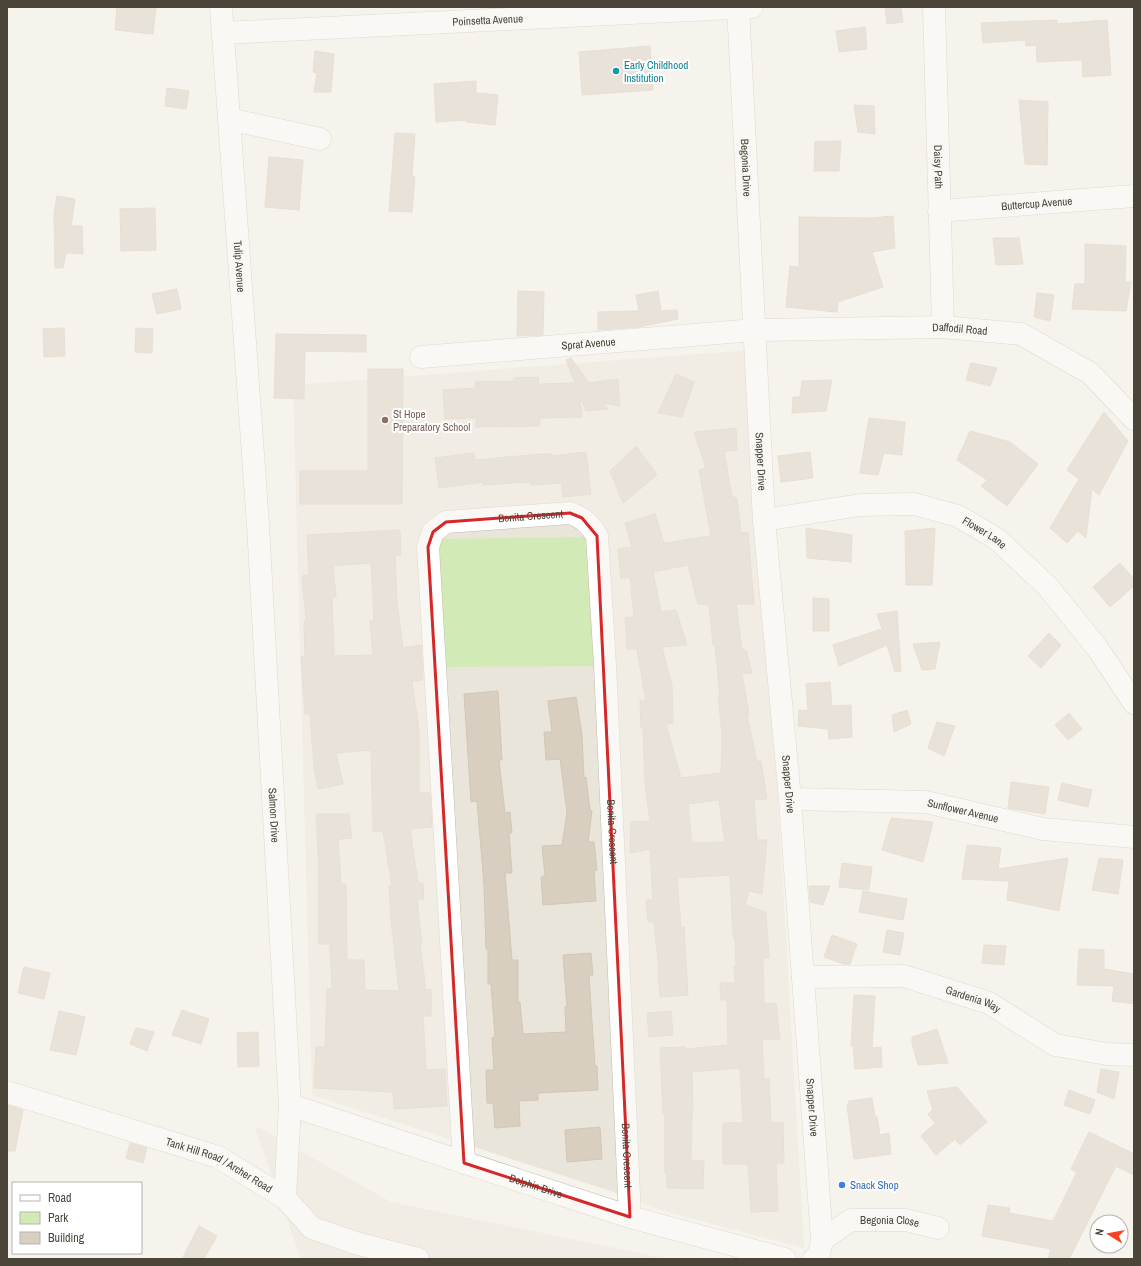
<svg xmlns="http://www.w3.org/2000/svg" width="1141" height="1266" font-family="'Archivo Narrow',sans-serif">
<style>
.residential{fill:#eae5da}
.green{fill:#d2eab5}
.building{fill:#d8cfc1;stroke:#d3c7b4;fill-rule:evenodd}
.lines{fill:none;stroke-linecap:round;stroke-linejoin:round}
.minor-casing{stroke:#c2bbae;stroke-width:23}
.tertiary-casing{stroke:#c2bbae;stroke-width:23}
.minor{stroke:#fff;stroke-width:22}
.tertiary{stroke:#fff;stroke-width:22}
.marked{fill:none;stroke:#d62828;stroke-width:3;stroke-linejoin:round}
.culture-dot{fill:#0f9aa8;stroke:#fff;stroke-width:1.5}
.education-dot{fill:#8d6e63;stroke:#fff;stroke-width:1.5}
.shop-dot{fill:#3f7fe0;stroke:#fff;stroke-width:1.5}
.labels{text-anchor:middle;stroke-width:4;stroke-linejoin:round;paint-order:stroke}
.street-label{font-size:11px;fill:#4b4439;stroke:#fff}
.culture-label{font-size:11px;fill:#0d838f;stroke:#fff;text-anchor:start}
.education-label{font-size:11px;fill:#785e54;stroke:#fff;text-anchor:start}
.shop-label{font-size:11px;fill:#366cbe;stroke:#fff;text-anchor:start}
</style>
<rect width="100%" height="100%" fill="#f6f3ec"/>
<g class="residential">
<path d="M 752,350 L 804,1248 L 660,1210 L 617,1193 L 312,1095 L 293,385 Z"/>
<path d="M 254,1125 L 391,1202 L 668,1259 L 301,1259 Z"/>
</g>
<path class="green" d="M 587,537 L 595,666 L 446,667 L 439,547 L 442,539 Z"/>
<g class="building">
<path d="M 117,7 L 156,7 L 153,34 L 115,30 Z"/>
<path d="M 885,7 L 901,7 L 903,22 L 887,24 Z"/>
<path d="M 1057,20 L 1057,24 L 1107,20 L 1111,75 L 1083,77 L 1082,60 L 1037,62 L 1036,45 L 1026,46 L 1025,40 L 983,43 L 981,23 Z"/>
<path d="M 865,27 L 867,49 L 839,52 L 836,31 Z"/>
<path d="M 650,46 L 653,90 L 582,95 L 579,52 Z"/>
<path d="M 315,51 L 334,54 L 331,92 L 314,92 L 317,73 L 313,72 Z"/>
<path d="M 476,81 L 476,93 L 498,95 L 495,125 L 466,122 L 466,120 L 436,122 L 434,84 Z"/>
<path d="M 167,88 L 189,91 L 186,109 L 165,106 Z"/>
<path d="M 1019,100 L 1048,102 L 1047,165 L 1025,164 Z"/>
<path d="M 854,105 L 874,106 L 875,134 L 858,132 Z"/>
<path d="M 395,133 L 415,134 L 412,176 L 415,177 L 412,212 L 389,211 Z"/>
<path d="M 841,141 L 839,171 L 814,171 L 815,142 Z"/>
<path d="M 269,157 L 303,160 L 299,210 L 265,207 Z"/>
<path d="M 57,196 L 75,199 L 71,226 L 82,226 L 83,254 L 66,253 L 63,268 L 55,268 L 54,213 Z"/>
<path d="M 155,208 L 156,250 L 121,251 L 120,209 Z"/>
<path d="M 893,216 L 895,248 L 872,252 L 883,287 L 838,302 L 837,312 L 786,307 L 790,266 L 799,267 L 799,217 L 872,218 Z"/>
<path d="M 993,238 L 1019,238 L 1023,264 L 996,265 Z"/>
<path d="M 1085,244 L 1126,246 L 1125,282 L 1131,282 L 1126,311 L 1072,309 L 1075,284 L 1085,284 Z"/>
<path d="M 177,289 L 181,309 L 157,314 L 152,294 Z"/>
<path d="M 518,291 L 544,292 L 543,335 L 517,336 Z"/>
<path d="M 658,291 L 661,311 L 677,310 L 678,319 L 638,327 L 598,330 L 598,312 L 639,311 L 636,295 Z"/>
<path d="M 1037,293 L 1054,295 L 1050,321 L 1034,317 Z"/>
<path d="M 64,328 L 65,356 L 44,357 L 43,329 Z"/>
<path d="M 136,328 L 153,329 L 152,353 L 135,352 Z"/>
<path d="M 276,334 L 366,335 L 366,352 L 305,351 L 304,399 L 274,398 Z"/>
<path d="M 571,358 L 589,383 L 618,379 L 620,406 L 604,403 L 608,409 L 586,411 L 582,401 L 580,401 L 582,417 L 540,418 L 540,426 L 476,427 L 476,418 L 445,419 L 443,390 L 475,388 L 475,382 L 514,381 L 514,378 L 538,377 L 539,384 L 575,383 L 566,360 Z"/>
<path d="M 971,363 L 997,368 L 990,386 L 966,380 Z"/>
<path d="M 368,369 L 403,369 L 402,504 L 300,504 L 300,471 L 368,471 Z"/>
<path d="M 676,374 L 694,382 L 682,417 L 658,413 Z"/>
<path d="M 832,380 L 826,411 L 792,413 L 793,397 L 800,397 L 802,381 Z"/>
<path d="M 1104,412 L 1128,441 L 1099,495 L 1092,489 L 1086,538 L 1078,531 L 1067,543 L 1050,528 L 1079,479 L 1067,470 Z"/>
<path d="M 869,418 L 905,422 L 902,455 L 884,453 L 878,475 L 860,473 Z"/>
<path d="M 736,428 L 737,450 L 724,451 L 732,497 L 737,498 L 741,533 L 748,532 L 754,604 L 736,604 L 742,650 L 746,650 L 752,673 L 742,674 L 749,714 L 747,715 L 757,762 L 761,761 L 767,799 L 754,800 L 757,840 L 767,840 L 762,894 L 749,891 L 745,905 L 766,912 L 769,958 L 763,958 L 764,1004 L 776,1003 L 780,1039 L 762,1040 L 764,1079 L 769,1079 L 771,1123 L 783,1122 L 784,1163 L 776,1163 L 778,1211 L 751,1212 L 748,1164 L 723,1164 L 723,1123 L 743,1123 L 740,1068 L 692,1072 L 693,1114 L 692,1114 L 691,1161 L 704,1161 L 703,1189 L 667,1188 L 667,1173 L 665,1173 L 665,1114 L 663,1114 L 660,1048 L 686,1047 L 686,1049 L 728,1045 L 727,1000 L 721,1000 L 720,983 L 735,983 L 734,966 L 736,966 L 735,938 L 733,937 L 730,875 L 677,878 L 681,928 L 684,927 L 688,995 L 660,997 L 658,972 L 659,972 L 654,921 L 648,922 L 646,900 L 653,900 L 650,849 L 630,853 L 631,822 L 650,821 L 645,783 L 643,728 L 641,728 L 640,700 L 646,701 L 637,649 L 627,649 L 625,618 L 634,617 L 630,577 L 621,579 L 618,549 L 632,547 L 625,523 L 655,514 L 664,543 L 711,536 L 699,470 L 706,468 L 694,432 ZM 688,565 L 698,604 L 709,604 L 713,645 L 715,645 L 720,696 L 718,696 L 722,733 L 721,773 L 681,778 L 666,724 L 673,723 L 672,686 L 662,647 L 687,645 L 676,610 L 661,612 L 653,572 ZM 719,800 L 725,842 L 692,843 L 688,804 Z"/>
<path d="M 970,431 L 1010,442 L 1038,464 L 1007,506 L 981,486 L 987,480 L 957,460 Z"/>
<path d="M 636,446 L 657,475 L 623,503 L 610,471 Z"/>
<path d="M 586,452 L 591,494 L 563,497 L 561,483 L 530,485 L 530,482 L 483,485 L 483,482 L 439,488 L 435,458 L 474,453 L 475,460 L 542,454 L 552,454 L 552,456 Z"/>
<path d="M 810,452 L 813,478 L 781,482 L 778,456 Z"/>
<path d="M 806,528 L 852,535 L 851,562 L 807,558 Z"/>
<path d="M 935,528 L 932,585 L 906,585 L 905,531 Z"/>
<path d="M 400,530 L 401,555 L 395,555 L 397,604 L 403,648 L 421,645 L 423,680 L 412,681 L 419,731 L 419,793 L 430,793 L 432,827 L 410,829 L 418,883 L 423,883 L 424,899 L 417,900 L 422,943 L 420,944 L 426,990 L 431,989 L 431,1016 L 423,1016 L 426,1070 L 445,1069 L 447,1106 L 394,1109 L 393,1092 L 314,1088 L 316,1047 L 325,1047 L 327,989 L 332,989 L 330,944 L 319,944 L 319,871 L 316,814 L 349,814 L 352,838 L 338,839 L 341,884 L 346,884 L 347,960 L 364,960 L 365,990 L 399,991 L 391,920 L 389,886 L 392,886 L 383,831 L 373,832 L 371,750 L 336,753 L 343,784 L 318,789 L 314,768 L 310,714 L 305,714 L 301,657 L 305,657 L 304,621 L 306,621 L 302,576 L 309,575 L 307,535 ZM 371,563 L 374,621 L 370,621 L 373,655 L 334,656 L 332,597 L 336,597 L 333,566 Z"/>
<path d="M 1120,563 L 1134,579 L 1134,586 L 1110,607 L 1093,587 Z"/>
<path d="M 813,598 L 829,599 L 829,631 L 813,631 Z"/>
<path d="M 897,611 L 901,671 L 895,672 L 887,645 L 839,666 L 833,645 L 882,629 L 877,614 Z"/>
<path d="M 1049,633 L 1061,645 L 1041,668 L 1028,656 Z"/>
<path d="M 940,642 L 935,669 L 922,670 L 913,644 Z"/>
<path d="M 830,682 L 832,706 L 851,705 L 852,737 L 829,739 L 828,729 L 798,726 L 799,710 L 808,711 L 806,684 Z"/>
<path d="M 498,691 L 502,760 L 499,760 L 505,813 L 510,812 L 512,833 L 509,833 L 512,873 L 505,873 L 512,960 L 518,960 L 518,1002 L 520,1002 L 523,1034 L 566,1032 L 565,1007 L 567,1007 L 563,955 L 591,953 L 593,975 L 589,976 L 595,1066 L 597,1066 L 598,1090 L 538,1093 L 538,1100 L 519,1101 L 520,1126 L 495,1128 L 493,1103 L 487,1103 L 486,1070 L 494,1070 L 492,1038 L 495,1037 L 491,984 L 488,984 L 488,949 L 486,949 L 484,885 L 477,801 L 471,802 L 464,694 Z"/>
<path d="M 576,697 L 582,735 L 584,778 L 586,777 L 590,810 L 592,811 L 588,842 L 594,842 L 597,870 L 594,871 L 596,901 L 543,905 L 541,877 L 545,876 L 542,846 L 562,845 L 567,812 L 560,759 L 546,760 L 544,732 L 552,732 L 548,701 Z"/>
<path d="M 907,710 L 911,724 L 894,732 L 892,715 Z"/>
<path d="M 1069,713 L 1082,729 L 1068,740 L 1055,725 Z"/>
<path d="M 937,722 L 955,726 L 944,756 L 928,748 Z"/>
<path d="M 1011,782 L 1049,787 L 1045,814 L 1008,808 Z"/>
<path d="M 1062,783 L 1092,790 L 1088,807 L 1058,800 Z"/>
<path d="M 891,818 L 933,822 L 923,862 L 882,850 Z"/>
<path d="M 967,845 L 1001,848 L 998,869 L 1068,858 L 1059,911 L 1007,900 L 1009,881 L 962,879 Z"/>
<path d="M 1099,858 L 1123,860 L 1118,894 L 1092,890 Z"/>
<path d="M 842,863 L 872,867 L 869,890 L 839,887 Z"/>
<path d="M 809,886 L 830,886 L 823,905 L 810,902 Z"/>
<path d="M 863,891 L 907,899 L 903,920 L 859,912 Z"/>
<path d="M 887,930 L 904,933 L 900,955 L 883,952 Z"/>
<path d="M 832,935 L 857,944 L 850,964 L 844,964 L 824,957 Z"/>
<path d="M 984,945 L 1006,946 L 1004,965 L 982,963 Z"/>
<path d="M 1079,949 L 1104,950 L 1104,969 L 1134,974 L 1134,1004 L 1112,1001 L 1114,986 L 1077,985 Z"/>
<path d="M 24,967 L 50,973 L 44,999 L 18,993 Z"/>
<path d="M 854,995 L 875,996 L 872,1048 L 881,1047 L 882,1067 L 855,1069 L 853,1045 L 851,1046 Z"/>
<path d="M 182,1010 L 209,1019 L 201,1044 L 172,1035 Z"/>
<path d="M 59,1011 L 85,1017 L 76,1055 L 50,1050 Z"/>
<path d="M 671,1011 L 673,1035 L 649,1037 L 647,1013 Z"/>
<path d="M 136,1028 L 154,1032 L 147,1051 L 130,1044 Z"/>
<path d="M 937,1029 L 948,1063 L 918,1065 L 912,1044 L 912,1037 Z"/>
<path d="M 258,1032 L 259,1066 L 238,1067 L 237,1033 Z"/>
<path d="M 1101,1069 L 1119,1072 L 1114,1099 L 1097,1092 Z"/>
<path d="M 957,1087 L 987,1122 L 960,1145 L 955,1139 L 936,1155 L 921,1136 L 935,1123 L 928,1114 L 933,1110 L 927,1091 Z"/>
<path d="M 1069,1090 L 1095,1100 L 1090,1114 L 1064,1105 Z"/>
<path d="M 872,1098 L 875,1117 L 877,1117 L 880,1135 L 889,1133 L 891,1154 L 854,1159 L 847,1105 L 848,1105 L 849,1101 Z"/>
<path d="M 7,1105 L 23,1110 L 15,1151 L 7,1151 Z"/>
<path d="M 600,1127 L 602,1159 L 567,1162 L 565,1130 Z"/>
<path d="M 1089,1132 L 1134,1154 L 1134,1175 L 1116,1166 L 1069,1259 L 1048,1259 L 1051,1249 L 982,1236 L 988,1205 L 1010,1208 L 1009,1213 L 1053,1221 L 1077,1172 L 1071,1169 Z"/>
<path d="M 130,1143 L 147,1148 L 143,1163 L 126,1158 Z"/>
<path d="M 199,1226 L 217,1236 L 204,1259 L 182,1259 Z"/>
</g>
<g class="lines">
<g class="minor-casing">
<g id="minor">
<path id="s1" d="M 221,7 L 258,525 L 290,1105 L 285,1198"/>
<path id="s2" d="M 738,7 L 764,520 L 790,799 L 822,1240 L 819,1255 L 814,1259"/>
<path id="s3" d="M 934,7 L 943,327"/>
<path id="s4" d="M 223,33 L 752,7"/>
<path d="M 229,119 L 320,139"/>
<path id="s5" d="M 939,211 L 1134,196"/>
<path id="s6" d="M 421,357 L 755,330 L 943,327 L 1021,334 L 1090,373 L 1134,419"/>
<path id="s7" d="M 764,520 L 860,505 L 914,504 L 958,516 L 997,539 L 1048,587 L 1098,649 L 1134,703"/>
<path id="s8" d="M 790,799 L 926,802 L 1043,829 L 1134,837"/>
<path id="s9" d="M 803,977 L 904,976 L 989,1003 L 1055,1045 L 1107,1054 L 1134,1055"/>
<path id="s10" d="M 290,1105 L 630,1217 L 785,1259"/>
<path id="s11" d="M 464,1163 L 428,547 L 433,532 L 446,522 L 570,513 C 583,518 590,524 597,536 L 605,665 L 630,1217"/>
<path id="s12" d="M 822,1240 L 851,1220 L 906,1220 L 938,1228"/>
</g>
</g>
<g class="tertiary-casing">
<g id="tertiary">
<path id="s13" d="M 7,1092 L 218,1157 L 285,1198 L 312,1228 L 359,1244 L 418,1259"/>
</g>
</g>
<use href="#minor" class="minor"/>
<use href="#tertiary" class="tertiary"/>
</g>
<path d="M0 0H1141V1266H0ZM 570,513 L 582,518 L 597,536 L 630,1217 L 464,1163 L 428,547 L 433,532 L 446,522 Z" fill="#f6f3ec" fill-opacity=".55" fill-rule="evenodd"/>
<path class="marked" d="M 570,513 L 582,518 L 597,536 L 630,1217 L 464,1163 L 428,547 L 433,532 L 446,522 Z"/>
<circle class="culture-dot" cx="616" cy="71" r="4"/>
<circle class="education-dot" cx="385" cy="420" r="4"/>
<circle class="shop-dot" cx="842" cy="1185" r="4"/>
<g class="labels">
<g class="street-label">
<text dy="4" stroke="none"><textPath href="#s4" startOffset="265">Poinsetta Avenue</textPath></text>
<text dy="4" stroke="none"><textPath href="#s3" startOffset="160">Daisy Path</textPath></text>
<text dy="4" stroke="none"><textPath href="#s2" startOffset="161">Begonia Drive</textPath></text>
<text dy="4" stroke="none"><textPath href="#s5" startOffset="98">Buttercup Avenue</textPath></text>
<text dy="4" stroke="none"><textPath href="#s1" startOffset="260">Tulip Avenue</textPath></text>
<text dy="4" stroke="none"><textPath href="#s6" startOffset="540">Daffodil Road</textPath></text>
<text dy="4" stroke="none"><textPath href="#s6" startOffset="168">Sprat Avenue</textPath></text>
<text dy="4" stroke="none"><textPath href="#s2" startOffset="455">Snapper Drive</textPath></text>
<text dy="4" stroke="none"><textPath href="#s11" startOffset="734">Bonita Crescent</textPath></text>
<text dy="4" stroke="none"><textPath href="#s7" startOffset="228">Flower Lane</textPath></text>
<text dy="4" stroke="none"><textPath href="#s2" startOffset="779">Snapper Drive</textPath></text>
<text dy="4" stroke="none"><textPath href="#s8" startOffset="174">Sunflower Avenue</textPath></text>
<text dy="4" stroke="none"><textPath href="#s1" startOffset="810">Salmon Drive</textPath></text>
<text dy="4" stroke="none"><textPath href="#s11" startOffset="1106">Bonita Crescent</textPath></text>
<text dy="4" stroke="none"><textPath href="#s9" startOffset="174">Gardenia Way</textPath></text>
<text dy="4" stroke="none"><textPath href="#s2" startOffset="1103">Snapper Drive</textPath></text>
<text dy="4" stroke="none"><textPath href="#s11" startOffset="1430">Bonita Crescent</textPath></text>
<text dy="4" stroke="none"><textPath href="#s13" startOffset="225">Tank Hill Road / Archer Road</textPath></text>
<text dy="4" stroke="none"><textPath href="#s10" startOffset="259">Dolphin Drive</textPath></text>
<text dy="4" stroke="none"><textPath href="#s12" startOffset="74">Begonia Close</textPath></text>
</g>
<g class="culture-label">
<text x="624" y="69">Early Childhood<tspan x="624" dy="13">Institution</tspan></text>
</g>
<g class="education-label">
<text x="393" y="418">St Hope<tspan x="393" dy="13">Preparatory School</tspan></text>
</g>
<g class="shop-label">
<text x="850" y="1189">Snack Shop</text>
</g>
</g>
<rect width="1141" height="1266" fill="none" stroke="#4b4439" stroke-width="16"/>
<rect x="12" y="1182" width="130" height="72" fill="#ffffff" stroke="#b7b4b0"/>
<rect x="20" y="1195" width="20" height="6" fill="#ffffff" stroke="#b7b4b0"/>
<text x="48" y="1202" font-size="12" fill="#4b4439">Road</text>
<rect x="20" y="1212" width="20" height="12" fill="#d2eab5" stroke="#b7b4b0"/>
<text x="48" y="1222" font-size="12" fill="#4b4439">Park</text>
<rect x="20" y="1232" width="20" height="12" fill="#d8cfc1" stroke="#b7b4b0"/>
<text x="48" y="1242" font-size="12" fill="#4b4439">Building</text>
<g transform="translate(1109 1234) rotate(281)"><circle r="19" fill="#ffffff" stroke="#b7b4b0"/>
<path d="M0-3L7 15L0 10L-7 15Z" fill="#fc3f1d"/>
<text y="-6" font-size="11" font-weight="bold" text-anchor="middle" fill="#4b4439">N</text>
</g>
</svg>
